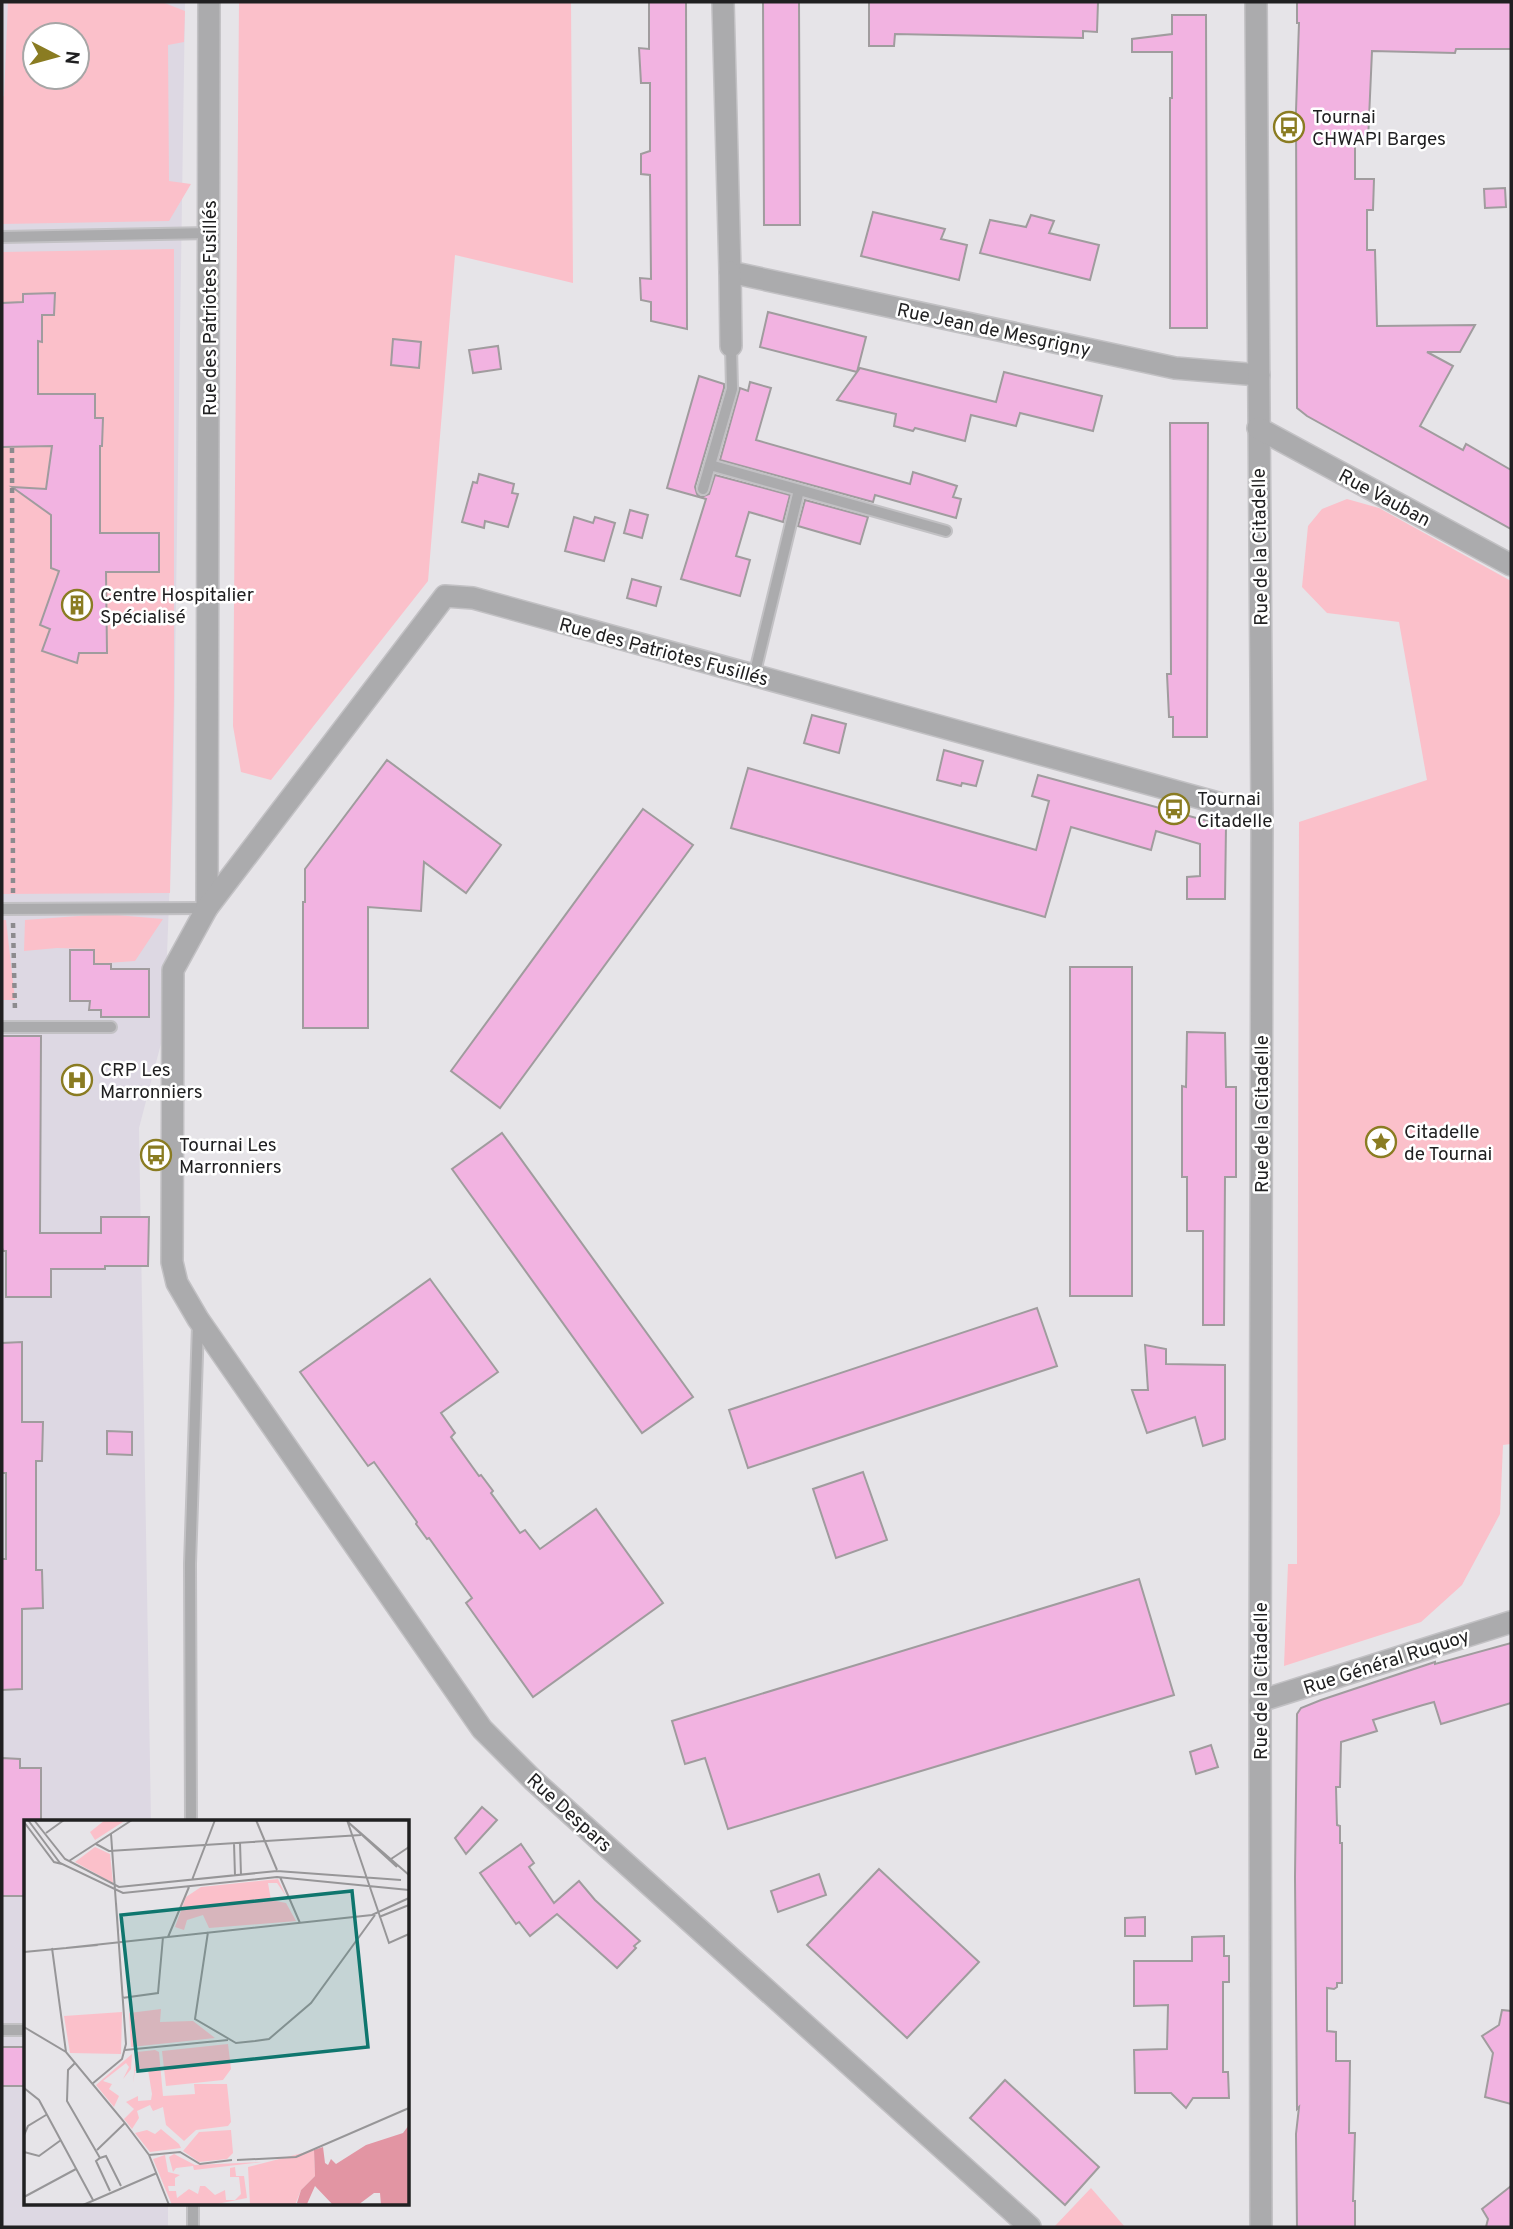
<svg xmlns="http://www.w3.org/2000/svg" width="1513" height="2229" font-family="Overpass,sans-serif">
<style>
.built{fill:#ddd8e3;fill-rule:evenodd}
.green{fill:#fbc0ca;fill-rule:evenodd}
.building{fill:#f2b3e1;stroke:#a09c9e;stroke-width:2}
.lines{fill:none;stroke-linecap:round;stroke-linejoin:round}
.lane-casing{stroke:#c2c1c4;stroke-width:14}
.street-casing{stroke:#c2c1c4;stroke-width:24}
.path{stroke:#8c8b8e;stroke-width:4.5;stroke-dasharray:5 5;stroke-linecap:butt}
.lane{stroke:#ababad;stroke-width:10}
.street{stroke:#ababad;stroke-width:21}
.labels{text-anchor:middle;stroke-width:5;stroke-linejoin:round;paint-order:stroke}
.poi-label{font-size:19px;fill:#202021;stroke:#fff;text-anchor:start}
.street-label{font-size:19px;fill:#202021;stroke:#fff}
.inset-road{fill:none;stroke:#979698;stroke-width:2}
.view{fill:#0f766e;fill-opacity:0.15;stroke:#0f766e;stroke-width:3.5}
.inset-edge{fill:none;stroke:#202021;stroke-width:3.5}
</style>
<rect width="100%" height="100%" fill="#e6e4e8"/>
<path class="built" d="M 2,2 L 185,2 L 173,799 L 164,1032 L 139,1128 L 151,1821 L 26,1821 L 26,2203 L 168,2203 L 168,2227 L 2,2227 ZM 35,35 L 77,35 L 77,77 L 35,77 Z"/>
<g class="green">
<path d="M 8,2 L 162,2 L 185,11 L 184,42 L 168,45 L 169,181 L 191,184 L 169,221 L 2,224 L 2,97 L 4,96 ZM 35,35 L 77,35 L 77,77 L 35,77 Z"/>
<path d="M 239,2 L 571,2 L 573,283 L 455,255 L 428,581 L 271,780 L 241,772 L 233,726 Z"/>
<path d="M 174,249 L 174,697 L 170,893 L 2,894 L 2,252 Z"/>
<path d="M 1347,499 L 1379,508 L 1511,581 L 1511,1444 L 1503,1445 L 1500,1514 L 1462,1585 L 1421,1622 L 1284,1666 L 1288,1564 L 1297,1564 L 1299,822 L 1427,780 L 1399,622 L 1327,613 L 1302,587 L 1308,526 L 1322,509 Z"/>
<path d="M 105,914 L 163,919 L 135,961 L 93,964 L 93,949 L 57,948 L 24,951 L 25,920 Z"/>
<path d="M 2,920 L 6,920 L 15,1000 L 2,1000 Z"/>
<path d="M 1091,2188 L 1125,2227 L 1054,2227 Z"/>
</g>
<g class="building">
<path d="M 649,2 L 686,2 L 687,329 L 651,321 L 651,302 L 641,300 L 640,278 L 651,279 L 650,175 L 641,174 L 641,154 L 650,151 L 650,83 L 641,83 L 639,48 L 649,49 Z"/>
<path d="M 763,2 L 799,2 L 800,225 L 764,225 Z"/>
<path d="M 869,2 L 1098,2 L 1097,32 L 1083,31 L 1083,38 L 895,34 L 894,46 L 869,46 Z"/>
<path d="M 1297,2 L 1511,2 L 1511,49 L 1456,49 L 1455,53 L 1372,51 L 1368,141 L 1355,141 L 1355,179 L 1374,179 L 1373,210 L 1367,210 L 1367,250 L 1375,250 L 1377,326 L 1475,325 L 1460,352 L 1427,352 L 1453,366 L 1420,426 L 1463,450 L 1466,444 L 1511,470 L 1511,529 L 1307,416 L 1297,408 L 1296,111 L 1299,23 L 1297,23 Z"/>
<path d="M 1172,15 L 1206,15 L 1207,328 L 1170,328 L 1170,98 L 1172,98 L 1172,52 L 1132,52 L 1132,39 L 1172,34 Z"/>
<path d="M 1505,188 L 1506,207 L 1485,208 L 1484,189 Z"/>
<path d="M 873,212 L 945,229 L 941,239 L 967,245 L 959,280 L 861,256 Z"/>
<path d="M 1031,215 L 1054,221 L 1049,233 L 1099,245 L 1090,280 L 980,253 L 990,220 L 1026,227 Z"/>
<path d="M 55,293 L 54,315 L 42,315 L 42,342 L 38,341 L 38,394 L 95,394 L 95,418 L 103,418 L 102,446 L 100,446 L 100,533 L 159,533 L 159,572 L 106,572 L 107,653 L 79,653 L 77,663 L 42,651 L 50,629 L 40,625 L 59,571 L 51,568 L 51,515 L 12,487 L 46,489 L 52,446 L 2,447 L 2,303 L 23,302 L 23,294 Z"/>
<path d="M 768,312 L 866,337 L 857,372 L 760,347 Z"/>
<path d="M 393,339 L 421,342 L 419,368 L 391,365 Z"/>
<path d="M 498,346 L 501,369 L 473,373 L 469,350 Z"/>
<path d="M 860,368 L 996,402 L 1004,372 L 1102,396 L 1093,431 L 1020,413 L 1016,426 L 971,415 L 965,441 L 915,428 L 913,431 L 894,426 L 896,414 L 837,400 Z"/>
<path d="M 699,376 L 724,384 L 724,388 L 695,487 L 697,494 L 701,497 L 709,494 L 715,475 L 790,495 L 783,522 L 749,512 L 736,556 L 750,560 L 740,596 L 681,579 L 706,499 L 667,488 Z"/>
<path d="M 750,382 L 771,388 L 756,440 L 910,484 L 913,472 L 957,486 L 953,497 L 961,499 L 956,518 L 875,495 L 873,502 L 720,460 L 740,388 L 748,391 Z"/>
<path d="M 1170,423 L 1208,423 L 1207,737 L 1173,737 L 1173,717 L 1169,717 L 1167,674 L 1171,674 Z"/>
<path d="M 479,474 L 514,484 L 512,493 L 518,494 L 508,527 L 485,521 L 484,528 L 462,522 L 473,482 L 477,483 Z"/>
<path d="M 805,500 L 868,517 L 860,544 L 798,526 Z"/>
<path d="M 630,510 L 648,515 L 642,538 L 624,533 Z"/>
<path d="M 574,517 L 593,523 L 595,517 L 615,523 L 604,561 L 565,551 Z"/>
<path d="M 632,579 L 661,587 L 656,606 L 627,598 Z"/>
<path d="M 812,715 L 846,724 L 839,753 L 804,743 Z"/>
<path d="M 944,750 L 983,761 L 976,786 L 962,783 L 961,786 L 937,780 Z"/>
<path d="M 387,760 L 501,845 L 466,893 L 424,862 L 421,911 L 368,907 L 368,1028 L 303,1028 L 303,902 L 305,902 L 305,869 Z"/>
<path d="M 748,768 L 1036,850 L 1049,801 L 1032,796 L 1038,775 L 1226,826 L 1225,899 L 1187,899 L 1187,877 L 1200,876 L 1200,844 L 1156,831 L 1151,850 L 1071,827 L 1045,917 L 731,828 Z"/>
<path d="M 643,809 L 693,845 L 500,1108 L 451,1071 Z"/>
<path d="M 70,950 L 94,950 L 94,964 L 111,964 L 111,969 L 149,969 L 149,1017 L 101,1017 L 101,1010 L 89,1010 L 90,1001 L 70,1001 Z"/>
<rect x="1070" y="967" width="62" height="329"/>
<path d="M 1187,1032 L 1225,1033 L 1226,1087 L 1236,1087 L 1236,1177 L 1225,1177 L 1224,1325 L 1203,1325 L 1203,1231 L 1187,1231 L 1187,1177 L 1182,1177 L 1182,1086 L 1186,1087 Z"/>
<path d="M 2,1036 L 41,1036 L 40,1233 L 101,1233 L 101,1217 L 149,1217 L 148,1266 L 105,1266 L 105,1269 L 51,1269 L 51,1297 L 6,1297 L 6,1251 L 3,1251 L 2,1248 Z"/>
<path d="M 502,1133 L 693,1397 L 642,1433 L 452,1169 Z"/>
<path d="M 430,1279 L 498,1372 L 441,1413 L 455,1433 L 451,1437 L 479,1476 L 481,1475 L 493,1491 L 491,1493 L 520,1533 L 525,1530 L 540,1549 L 596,1509 L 663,1603 L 533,1697 L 466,1603 L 472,1598 L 429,1538 L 427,1539 L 416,1524 L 417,1522 L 374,1462 L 368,1466 L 300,1372 Z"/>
<path d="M 1037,1308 L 1057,1366 L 748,1468 L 729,1410 Z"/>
<path d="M 22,1342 L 22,1422 L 43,1422 L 42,1461 L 36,1461 L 36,1570 L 42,1570 L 43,1608 L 22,1609 L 22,1689 L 2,1690 L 2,1559 L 6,1559 L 6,1473 L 2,1473 L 2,1343 Z"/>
<path d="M 1145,1345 L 1166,1349 L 1166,1364 L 1225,1365 L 1225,1439 L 1203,1446 L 1195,1417 L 1147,1433 L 1132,1390 L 1148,1390 Z"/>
<path d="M 107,1431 L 132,1432 L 132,1455 L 107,1454 Z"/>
<path d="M 863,1472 L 887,1540 L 836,1558 L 813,1489 Z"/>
<path d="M 1139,1579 L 1174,1695 L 728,1829 L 705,1758 L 685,1764 L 672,1721 Z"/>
<path d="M 1511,1643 L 1511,1703 L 1441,1724 L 1434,1702 L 1423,1705 L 1373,1720 L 1377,1731 L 1341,1742 L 1340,1787 L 1336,1787 L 1337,1825 L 1340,1826 L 1340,1843 L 1342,1843 L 1342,1983 L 1337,1983 L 1337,1987 L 1334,1989 L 1327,1988 L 1327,2031 L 1336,2032 L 1336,2061 L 1350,2061 L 1349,2133 L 1355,2133 L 1353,2201 L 1355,2201 L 1355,2227 L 1297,2227 L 1296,2134 L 1299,2107 L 1297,2109 L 1295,1877 L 1297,1714 L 1301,1708 L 1321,1700 L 1435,1662 L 1435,1664 Z"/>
<path d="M 1211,1745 L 1218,1767 L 1196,1774 L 1190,1752 Z"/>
<path d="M 2,1758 L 20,1759 L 20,1768 L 41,1768 L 41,1821 L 26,1821 L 26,1896 L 2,1896 Z"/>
<path d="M 482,1807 L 497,1820 L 466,1854 L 455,1838 Z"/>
<path d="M 521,1844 L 534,1863 L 529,1867 L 554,1903 L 579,1881 L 595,1900 L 640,1941 L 634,1946 L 636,1948 L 617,1968 L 557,1914 L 530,1936 L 519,1922 L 516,1924 L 480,1873 Z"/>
<path d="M 879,1869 L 979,1962 L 907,2038 L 807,1945 Z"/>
<path d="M 819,1874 L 826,1895 L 778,1912 L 771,1891 Z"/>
<path d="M 1145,1917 L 1145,1936 L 1125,1936 L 1125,1918 Z"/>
<path d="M 1224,1936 L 1224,1956 L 1229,1956 L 1229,1982 L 1223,1982 L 1223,2072 L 1228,2072 L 1229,2098 L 1193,2098 L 1186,2108 L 1171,2093 L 1135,2093 L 1134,2050 L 1167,2049 L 1168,2005 L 1134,2006 L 1134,1961 L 1192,1961 L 1192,1937 Z"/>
<path d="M 1502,2010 L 1511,2011 L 1511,2104 L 1485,2097 L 1493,2053 L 1482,2036 L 1499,2025 Z"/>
<rect x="2" y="2047" width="24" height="39"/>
<path d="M 1005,2080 L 1099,2167 L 1065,2205 L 970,2118 Z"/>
<path d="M 1511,2186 L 1511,2227 L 1486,2227 L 1488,2219 L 1482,2209 Z"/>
</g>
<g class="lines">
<g class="lane-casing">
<g id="lane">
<path d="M 2,237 L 210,233"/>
<path d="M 710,465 L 946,531"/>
<path d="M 703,489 L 732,389 L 731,346"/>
<path d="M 754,676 L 799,490"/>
<path d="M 2,909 L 207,908"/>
<path d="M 2,1027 L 111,1027"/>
<path d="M 191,1821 L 190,1564 L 198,1325"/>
<path d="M 2,2030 L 26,2030"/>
<path d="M 193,2227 L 193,2203"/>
</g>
</g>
<g class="street-casing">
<g id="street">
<path d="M 723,2 L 730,272 L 1175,368 L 1259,375"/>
<path d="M 1256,2 L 1262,815 L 1260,1701 L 1261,2227"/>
<path d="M 730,272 L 731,346"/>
<path d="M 1258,428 L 1511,565"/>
<path d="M 207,908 L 209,2"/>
<path d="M 1260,1701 L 1511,1622"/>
<path d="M 1030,2227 L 533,1780 L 482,1729 L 198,1319 L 177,1283 L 172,1262 L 173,970 L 207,908 L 445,596 L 473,598 L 1262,815"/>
</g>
</g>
<g class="path">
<path d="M 12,448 L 13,893"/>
<path d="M 13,923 L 15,1012"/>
</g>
<use href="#lane" class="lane"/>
<use href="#street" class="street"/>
</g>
<defs>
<g id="bus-ring" transform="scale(1.575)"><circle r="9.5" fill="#fff" stroke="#8a7c22" stroke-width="1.5"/><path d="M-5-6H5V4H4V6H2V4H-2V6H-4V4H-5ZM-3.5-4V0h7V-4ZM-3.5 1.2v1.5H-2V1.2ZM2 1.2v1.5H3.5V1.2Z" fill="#8a7c22"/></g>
<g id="building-ring" transform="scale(1.575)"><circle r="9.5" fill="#fff" stroke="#8a7c22" stroke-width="1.5"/><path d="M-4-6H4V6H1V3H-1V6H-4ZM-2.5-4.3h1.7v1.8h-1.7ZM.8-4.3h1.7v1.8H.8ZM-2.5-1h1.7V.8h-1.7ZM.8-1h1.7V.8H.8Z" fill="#8a7c22"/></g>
<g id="hospital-ring" transform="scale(1.575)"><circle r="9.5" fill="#fff" stroke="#8a7c22" stroke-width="1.5"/><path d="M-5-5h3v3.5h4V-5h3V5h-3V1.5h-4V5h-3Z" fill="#8a7c22"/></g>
<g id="sight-ring" transform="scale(1.575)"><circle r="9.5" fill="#fff" stroke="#8a7c22" stroke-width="1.5"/><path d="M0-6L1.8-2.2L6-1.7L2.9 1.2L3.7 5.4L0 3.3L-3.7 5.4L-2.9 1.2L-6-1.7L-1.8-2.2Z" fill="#8a7c22"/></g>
</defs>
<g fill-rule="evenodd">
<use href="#bus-ring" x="1289" y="127"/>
<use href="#building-ring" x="77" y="605"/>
<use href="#bus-ring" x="1174" y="809"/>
<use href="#hospital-ring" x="77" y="1080"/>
<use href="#sight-ring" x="1381" y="1142"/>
<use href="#bus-ring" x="156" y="1155"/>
</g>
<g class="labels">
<g class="poi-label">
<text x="1312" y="123">Tournai<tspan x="1312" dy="22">CHWAPI Barges</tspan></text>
<text x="100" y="601">Centre Hospitalier<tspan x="100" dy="22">Spécialisé</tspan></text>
<text x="1197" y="805">Tournai<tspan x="1197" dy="22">Citadelle</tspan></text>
<text x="100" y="1076">CRP Les<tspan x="100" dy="22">Marronniers</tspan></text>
<text x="1404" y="1138">Citadelle<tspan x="1404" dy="22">de Tournai</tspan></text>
<text x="179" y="1151">Tournai Les<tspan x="179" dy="22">Marronniers</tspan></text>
</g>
<g class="street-label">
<text transform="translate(209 308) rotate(-90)" y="7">Rue des Patriotes Fusillés</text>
<text transform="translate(994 329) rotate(12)" y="7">Rue Jean de Mesgrigny</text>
<text transform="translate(1385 497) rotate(28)" y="7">Rue Vauban</text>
<text transform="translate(1259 547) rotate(-91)" y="7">Rue de la Citadelle</text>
<text transform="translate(664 651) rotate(15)" y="7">Rue des Patriotes Fusillés</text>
<text transform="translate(1261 1114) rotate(-90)" y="7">Rue de la Citadelle</text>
<text transform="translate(1386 1661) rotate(-18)" y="7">Rue Général Ruquoy</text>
<text transform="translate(1260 1681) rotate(-90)" y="7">Rue de la Citadelle</text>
<text transform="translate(570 1812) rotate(42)" y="7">Rue Despars</text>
</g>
</g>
<g transform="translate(24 1820)">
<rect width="385" height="385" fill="#e6e4e8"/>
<path d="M 81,0 L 102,0 L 71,20 L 66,12 ZM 71,27 L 86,34 L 89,63 L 51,42 ZM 254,59 L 262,76 L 253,63 L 244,63 L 247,80 L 262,83 L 272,101 L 185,108 L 179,95 L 163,100 L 160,110 L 151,107 L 162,77 L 177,67 ZM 137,189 L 136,202 L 169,201 L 191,218 L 107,227 L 105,193 ZM 98,192 L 97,234 L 46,233 L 40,196 ZM 204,224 L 207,249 L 199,260 L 142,266 L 138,231 ZM 131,230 L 135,232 L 139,276 L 171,274 L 170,264 L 203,264 L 207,302 L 204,306 L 172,310 L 160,321 L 142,305 L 139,287 L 129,291 L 126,285 L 113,291 L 115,298 L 108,309 L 100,299 L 110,289 L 102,282 L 114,276 L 114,281 L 127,280 L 128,274 L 124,250 L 111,251 L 109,263 L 112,236 L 113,232 ZM 108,234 L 107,249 L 99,259 L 105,247 L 102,243 L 79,261 L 88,264 L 85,269 L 95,276 L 90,287 L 72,265 ZM 137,309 L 155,324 L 157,328 L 126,332 L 111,313 L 123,310 L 131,314 ZM 207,310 L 209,333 L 203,339 L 175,342 L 159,331 L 175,312 ZM 290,330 L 291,356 L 277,370 L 271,385 L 226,385 L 224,347 ZM 150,334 L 171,345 L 238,342 L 170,350 L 169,346 L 152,348 L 149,352 L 145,337 ZM 141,335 L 144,352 L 156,355 L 151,358 L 151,366 L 144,366 L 145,371 L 152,371 L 153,378 L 165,369 L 174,374 L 176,366 L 181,366 L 191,375 L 201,370 L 202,380 L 211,380 L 217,374 L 215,357 L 206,357 L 206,348 L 211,347 L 212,356 L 220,356 L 223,378 L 188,385 L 148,385 L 129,339 Z" fill="#fbc0ca"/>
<path d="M 385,305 L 385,384 L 357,385 L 356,373 L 350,373 L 334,385 L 309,385 L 291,366 L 283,384 L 273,383 L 277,370 L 291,356 L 290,330 L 299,327 L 301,343 L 304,345 L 307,339 L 312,344 L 342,325 L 379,313 Z" fill="#e295a3"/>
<path class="inset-road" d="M 4,0 L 36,43 L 99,73 L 253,57 L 385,70M 10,0 L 41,39 L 95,67 L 253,51 L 377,60M 232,0 L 253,50M 323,0 L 365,123 L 385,114M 0,2 L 30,42 L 38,44M 324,2 L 385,55M 325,3 L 373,47M 22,13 L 40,0M 216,22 L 217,55M 210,23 L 211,56M 72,24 L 85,31 L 337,15M 367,39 L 385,27M 45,41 L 108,0M 256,57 L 276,103M 168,60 L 191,0M 92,83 L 94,111M 355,97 L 385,85M 184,112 L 171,199 L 212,223 L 231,221 L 245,219 L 287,183 L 351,95M 144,117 L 165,67M 28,128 L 42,232M 42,128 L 348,95 L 385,78M 0,132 L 74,125M 98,178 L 134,173 L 139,117M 0,207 L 42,232 L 101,303 L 125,335 L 145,385M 101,230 L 204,220M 51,243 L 44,250 L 43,281 L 76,338M 68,264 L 98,239 L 102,224 L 87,14M 0,268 L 15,280 L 69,380M 0,315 L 4,306 L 22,295M 73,330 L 101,303M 0,332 L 15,336 L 37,320M 125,335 L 156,332 L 176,344 L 208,340M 213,340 L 272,337 L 385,288M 86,371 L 72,341 L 76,338 L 82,336 L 97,366M 0,377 L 52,349M 59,385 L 133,353"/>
<path class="view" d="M 328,71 L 344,227 L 114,251 L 97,95 Z"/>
<rect width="385" height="385" class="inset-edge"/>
</g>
<rect width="1513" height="2229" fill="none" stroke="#202021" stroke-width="7"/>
<g transform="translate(56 56) rotate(96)"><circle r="33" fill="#ffffff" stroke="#a6a6a6" stroke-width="2"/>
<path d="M0-5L12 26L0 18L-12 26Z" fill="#8a7c22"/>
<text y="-10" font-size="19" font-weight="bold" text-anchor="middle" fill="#202021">N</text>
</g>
</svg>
